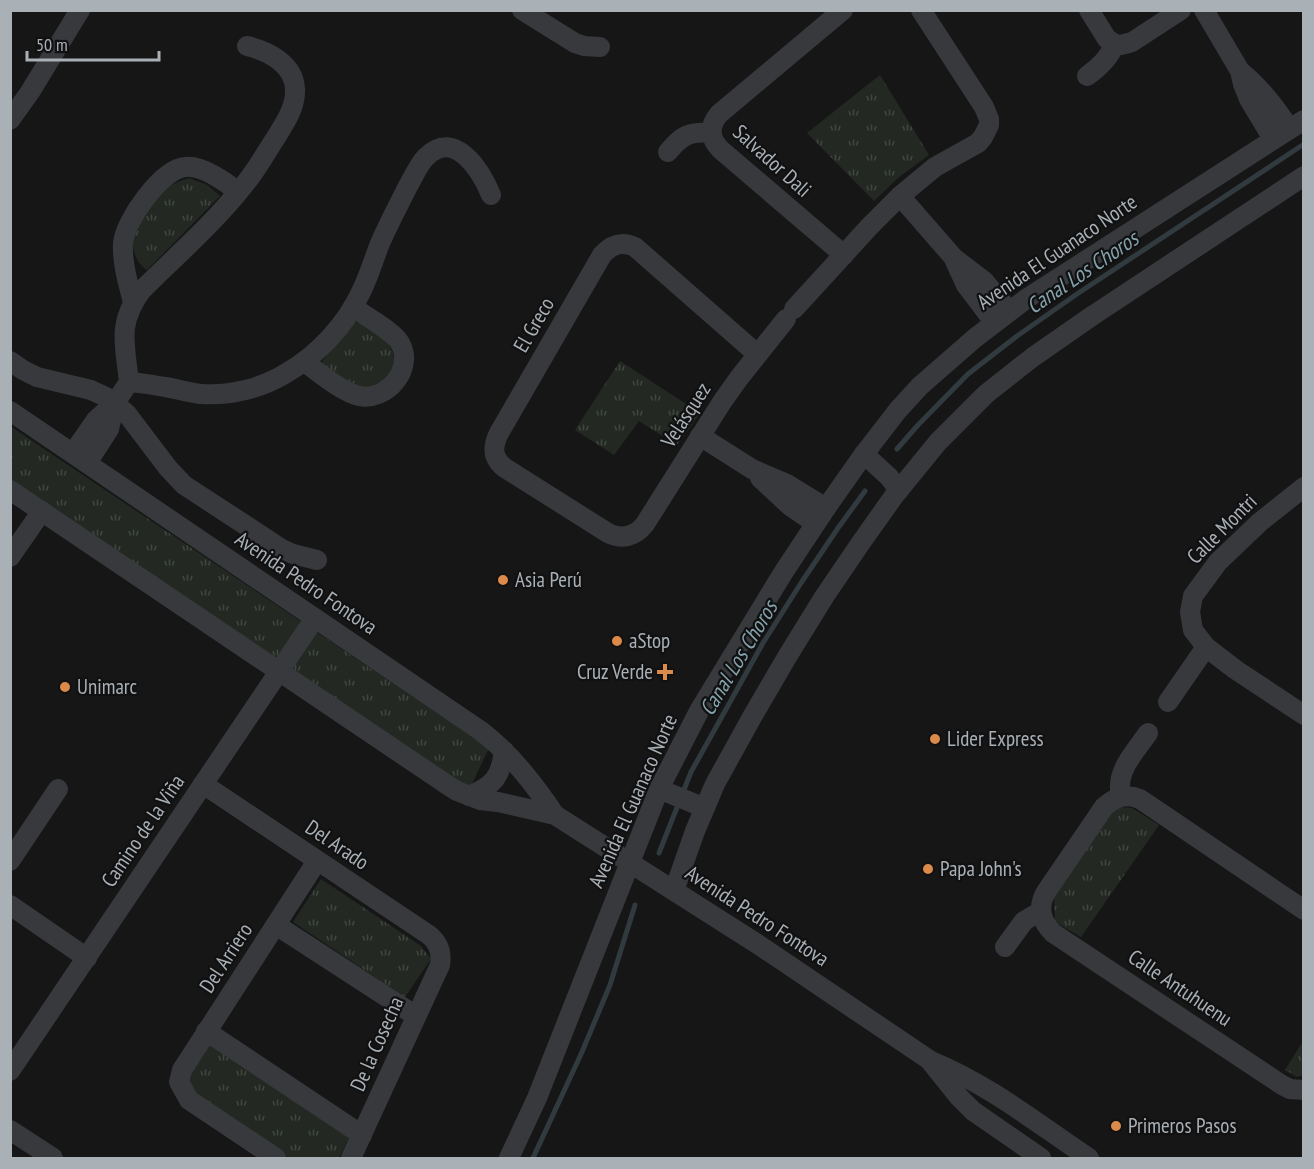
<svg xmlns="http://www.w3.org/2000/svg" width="1314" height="1169" font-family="'PT Sans Narrow',sans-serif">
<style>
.grass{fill:url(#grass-tufts)}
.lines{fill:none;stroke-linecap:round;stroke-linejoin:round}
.stream{stroke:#313b3f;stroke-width:5}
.minor{stroke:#37393c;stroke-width:20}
.poi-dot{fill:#db8a4a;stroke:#111112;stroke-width:2}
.labels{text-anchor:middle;stroke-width:4.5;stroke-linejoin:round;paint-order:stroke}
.street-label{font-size:21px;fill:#a9b0b6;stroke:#111112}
.poi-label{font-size:21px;fill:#a9b0b6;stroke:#111112;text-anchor:start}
.water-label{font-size:22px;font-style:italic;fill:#85a3ac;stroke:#111112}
</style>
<defs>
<pattern id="grass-tufts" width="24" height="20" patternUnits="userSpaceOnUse" patternTransform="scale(1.5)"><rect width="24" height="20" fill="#232922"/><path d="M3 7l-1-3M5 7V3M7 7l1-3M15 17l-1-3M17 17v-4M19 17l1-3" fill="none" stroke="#404640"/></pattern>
</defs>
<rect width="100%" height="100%" fill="#161617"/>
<g class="grass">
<path d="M 880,75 L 929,155 L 899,177 L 874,201 L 807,133 Z"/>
<path d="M 189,178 L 207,185 L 220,196 L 147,270 C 137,264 131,249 133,237 C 136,225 155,199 164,190 C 171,184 181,181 189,178 Z"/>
<path d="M 357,322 C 372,328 395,343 394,361 C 394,372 384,382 376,389 L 355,388 L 321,363 L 353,323 Z"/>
<path d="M 620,361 L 700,413 L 677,445 L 639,421 L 614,455 L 575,430 Z"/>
<path d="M 10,426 L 489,748 L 469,790 L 11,484 Z"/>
<path d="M 1116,807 L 1132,808 L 1159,825 L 1081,937 L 1055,922 L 1054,896 Z"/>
<path d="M 321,879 L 421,946 L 431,959 L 405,997 L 293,922 Z"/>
<path d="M 208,1041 L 350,1136 L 339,1158 L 289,1158 L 192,1095 L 187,1075 Z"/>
<path d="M 1303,1041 L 1303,1075 L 1297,1077 L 1285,1070 Z"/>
</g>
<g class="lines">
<g class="stream">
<path d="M 897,449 L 918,425 L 968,374 L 1017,336 L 1077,294 L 1304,144"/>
<path d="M 659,853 L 691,772 L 763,643 L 801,583 L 838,528 L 865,491"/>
<path d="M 533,1158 L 582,1052 L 610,985 L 635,905"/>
</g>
<g class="minor">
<path d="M 522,10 L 575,43 L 584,46 L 600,47"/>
<path d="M 843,10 L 719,114 C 708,127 710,139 721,150 L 844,255"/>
<path d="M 1089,10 L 1107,39 L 1115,44 L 1121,45 L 1132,42 L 1181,10"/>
<path d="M 1204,10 L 1240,71 L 1243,84 L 1249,99 L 1273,139"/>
<path d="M 1240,71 C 1261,88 1275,107 1289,128"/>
<path d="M 1087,76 C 1100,67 1109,58 1115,44"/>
<path d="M 10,120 L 30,92 L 80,10"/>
<path d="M 668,152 C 681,136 689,131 711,133"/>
<path d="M 900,196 L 954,258 L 984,281 L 1009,311"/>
<path d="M 955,261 L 966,285 L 994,322"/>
<path d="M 133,302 C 128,283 122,263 123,243 C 125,220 162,169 185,167 C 202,165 226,182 238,192"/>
<path d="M 794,309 L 870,226 L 900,196 L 935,167 L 978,143 L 983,137 L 989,125 L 989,119 L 984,107 L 921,10"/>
<path d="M 757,354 L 635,247 C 622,241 612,244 602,255 L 499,433 C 492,447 492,458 505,468 L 608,533 C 622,540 635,537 645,524 L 722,402 L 739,378 L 786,319"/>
<path d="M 10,361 L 23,370 L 37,377 L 91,390 L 108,398 L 127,414 L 168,468 L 184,485 L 282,549 L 293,554 L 317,560"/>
<path d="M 304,362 C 319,372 340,391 359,396 C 386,402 415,369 400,343 C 393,331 365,316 353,307"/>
<path d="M 129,382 C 141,383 154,385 165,387 C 178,389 189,393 201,394 C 231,396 263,388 288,372 C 319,354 346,324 361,292 C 369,276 374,258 381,241 C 389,223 398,206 407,188 C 413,178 418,165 426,157 C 455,128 481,171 491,195"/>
<path d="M 10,411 L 481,731 C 511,754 534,784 555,815"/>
<path d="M 700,436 L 752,469 L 787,484 L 826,508"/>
<path d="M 73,453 L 96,420 L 115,403 L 129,382 C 125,344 117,324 141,291 C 176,256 214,223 244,185 C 256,171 265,154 275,139 C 284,124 296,108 295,89 C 294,64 268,51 247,46"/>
<path d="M 864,454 L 889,477 L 899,490"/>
<path d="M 87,463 L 109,429 L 115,403"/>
<path d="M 760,478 L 790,506 L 815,523"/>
<path d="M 1304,487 L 1260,522 L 1218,562 L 1193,596 L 1190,612 L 1193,630 L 1206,647 L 1236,670 L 1304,715"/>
<path d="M 10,490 L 446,784 L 457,791 L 480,800 L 498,802 L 555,815 L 759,945 L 931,1061 C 988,1084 1038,1124 1089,1158"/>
<path d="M 10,557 L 42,511"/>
<path d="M 1168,702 L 1206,647"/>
<path d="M 203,784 L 429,935 C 439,943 442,953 440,965 L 351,1158"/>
<path d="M 659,789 L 705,808"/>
<path d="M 469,796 C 493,786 501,777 504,751"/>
<path d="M 1121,796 C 1115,771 1135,752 1148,733"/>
<path d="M 10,861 L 58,789"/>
<path d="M 674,891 L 695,831 L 715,784 L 752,717 L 787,657 L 824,597 L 860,544 L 894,496 L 938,442 L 986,394 L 1033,357 L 1092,316 L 1304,176"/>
<path d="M 10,905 L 87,958"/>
<path d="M 1304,910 L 1140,799 C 1126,793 1115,797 1104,807 L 1046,892 C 1037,907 1041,921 1053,933 L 1282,1085 L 1290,1089 L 1304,1090"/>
<path d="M 276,925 L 416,1016"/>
<path d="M 1005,947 L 1024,921 L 1041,911"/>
<path d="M 206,1031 L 362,1135"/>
<path d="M 931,1062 L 959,1097 L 973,1111 L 1041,1158"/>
<path d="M 10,1071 L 315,618"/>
<path d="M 10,1130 L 53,1158"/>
<path d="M 276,1158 L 189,1100 L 179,1082 L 182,1070 L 317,861"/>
<path d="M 509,1158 L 537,1098 L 659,789 L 699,711 L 783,573 L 826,508 L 864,454 L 898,410 L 920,386 L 975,338 L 1026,299 L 1304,120"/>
</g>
</g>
<g class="poi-dot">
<circle cx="503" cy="580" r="6"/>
<circle cx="617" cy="641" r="6"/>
<path d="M662 663h6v6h6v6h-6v6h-6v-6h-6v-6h6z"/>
<circle cx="65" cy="687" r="6"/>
<circle cx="935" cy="739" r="6"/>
<circle cx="928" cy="869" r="6"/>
<circle cx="1116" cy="1126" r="6"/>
</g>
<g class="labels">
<g class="street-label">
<text transform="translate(772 161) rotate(42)" y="7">Salvador Dali</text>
<text transform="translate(1057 252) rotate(-34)" y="7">Avenida El Guanaco Norte</text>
<text transform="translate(534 325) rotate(-60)" y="7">El Greco</text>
<text transform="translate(686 415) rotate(-57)" y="7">Velásquez</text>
<text transform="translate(1222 529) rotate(-45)" y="7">Calle Montri</text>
<text transform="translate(306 583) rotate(34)" y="7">Avenida Pedro Fontova</text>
<text transform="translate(633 801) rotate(-66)" y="7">Avenida El Guanaco Norte</text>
<text transform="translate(143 831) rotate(-56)" y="7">Camino de la Viña</text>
<text transform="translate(337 845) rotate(34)" y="7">Del Arado</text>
<text transform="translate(757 916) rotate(33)" y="7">Avenida Pedro Fontova</text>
<text transform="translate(226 958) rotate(-57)" y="7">Del Arriero</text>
<text transform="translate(1180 988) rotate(34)" y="7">Calle Antuhuenu</text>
<text transform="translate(377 1044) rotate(-66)" y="7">De la Cosecha</text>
</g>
<g class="poi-label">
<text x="515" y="587">Asia Perú</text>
<text x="629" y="648">aStop</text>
<text x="653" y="679" text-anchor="end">Cruz Verde</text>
<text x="77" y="694">Unimarc</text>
<text x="947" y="746">Lider Express</text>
<text x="940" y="876">Papa John's</text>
<text x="1128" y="1133">Primeros Pasos</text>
</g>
<g class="water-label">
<text transform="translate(1082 272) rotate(-34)" y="8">Canal Los Choros</text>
<text transform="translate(738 658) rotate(-59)" y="8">Canal Los Choros</text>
</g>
</g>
<rect width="1314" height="1169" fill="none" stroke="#a9b0b6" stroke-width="24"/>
<path d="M27 51v9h132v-9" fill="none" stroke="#a9b0b6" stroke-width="3"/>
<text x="36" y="51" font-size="18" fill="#a9b0b6" stroke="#111112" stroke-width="4.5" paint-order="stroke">50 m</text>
</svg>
